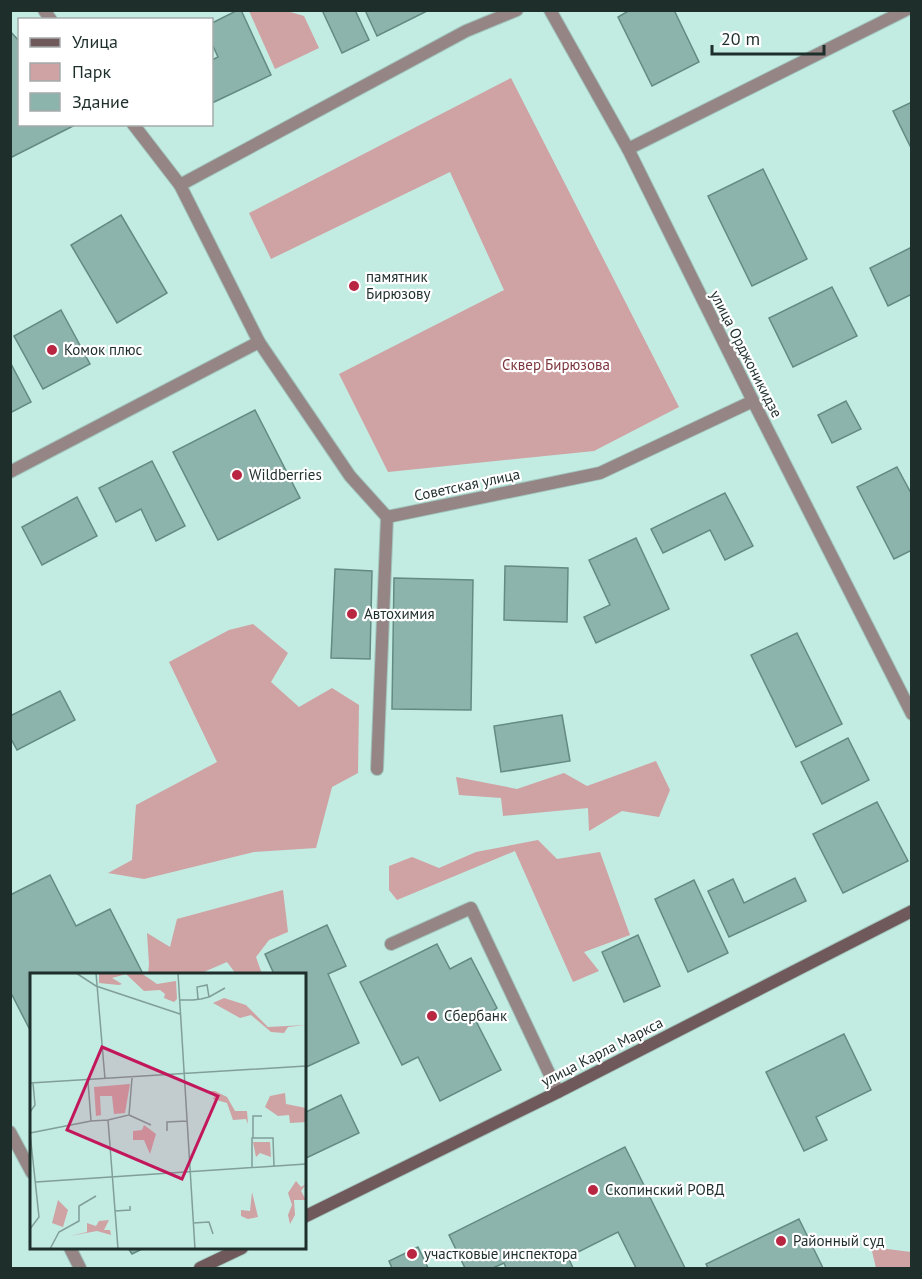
<svg xmlns="http://www.w3.org/2000/svg" width="922" height="1279" font-family="'PT Sans',sans-serif">
<style>
.green{fill:#cfa2a4}
.building{fill:#8db4ac;stroke:#648a82;stroke-width:1.5}
.lines{fill:none;stroke-linecap:round;stroke-linejoin:round}
.service-casing{stroke:#a1c5bd;stroke-width:14}
.minor-casing{stroke:#a1c5bd;stroke-width:14}
.tertiary-casing{stroke:#a1c5bd;stroke-width:14}
.secondary-casing{stroke:#a1c5bd;stroke-width:14}
.service{stroke:#958585;stroke-width:12}
.minor{stroke:#958585;stroke-width:12}
.tertiary{stroke:#958585;stroke-width:12}
.secondary{stroke:#70595a;stroke-width:12}
.poi-dot{fill:#b82642;stroke:#fff;stroke-width:2}
.labels{text-anchor:middle;stroke-width:4.5;stroke-linejoin:round;paint-order:stroke}
.poi-label{font-size:15px;fill:#1e2e2b;stroke:#fff;text-anchor:start}
.street-label{font-size:15px;fill:#1e2e2b;stroke:#fff}
.park-label{font-size:15px;fill:#7d363d;stroke:#fff}
.inset-road{fill:none;stroke:#809f99;stroke-width:1.5}
.view{fill:#c2185b;fill-opacity:0.15;stroke:#c2185b;stroke-width:3}
.inset-edge{fill:none;stroke:#1e2e2b;stroke-width:3}
</style>
<rect width="100%" height="100%" fill="#c2ebe2"/>
<g class="green">
<path d="M 249,11 L 287,11 L 304,16 L 319,48 L 275,69 Z"/>
<path d="M 511,78 L 679,407 L 594,451 L 388,472 L 339,374 L 504,290 L 450,172 L 271,259 L 249,213 Z"/>
<path d="M 253,624 L 288,653 L 271,682 L 299,707 L 332,688 L 359,705 L 358,773 L 332,787 L 316,848 L 254,852 L 144,879 L 108,873 L 132,860 L 136,805 L 217,762 L 169,662 L 229,630 Z"/>
<path d="M 656,761 L 670,790 L 659,817 L 622,811 L 589,831 L 588,808 L 503,816 L 501,798 L 459,795 L 456,777 L 517,789 L 564,773 L 587,786 Z"/>
<path d="M 538,840 L 557,859 L 600,852 L 630,935 L 584,952 L 599,971 L 573,982 L 515,851 L 397,900 L 389,890 L 389,866 L 412,857 L 439,868 L 476,852 Z"/>
<path d="M 283,890 L 288,932 L 269,940 L 256,957 L 262,974 L 236,974 L 227,962 L 199,974 L 148,974 L 149,964 L 147,933 L 170,947 L 177,919 Z"/>
<path d="M 871,1247 L 911,1252 L 911,1268 L 876,1268 Z"/>
</g>
<g class="building">
<path d="M 238,10 L 241,10 L 271,75 L 212,103 L 212,60 L 218,57 L 212,44 L 212,23 Z"/>
<path d="M 322,10 L 355,10 L 369,40 L 342,53 Z"/>
<path d="M 365,10 L 429,10 L 377,36 Z"/>
<path d="M 630,10 L 674,10 L 699,62 L 652,86 L 618,17 Z"/>
<path d="M 10,31 L 20,42 L 20,124 L 77,124 L 10,158 Z"/>
<path d="M 912,102 L 912,150 L 893,111 Z"/>
<path d="M 763,169 L 807,259 L 752,286 L 708,196 Z"/>
<path d="M 121,215 L 167,293 L 117,323 L 71,245 Z"/>
<path d="M 912,247 L 912,294 L 888,306 L 870,268 Z"/>
<path d="M 832,287 L 857,336 L 793,367 L 769,318 Z"/>
<path d="M 61,310 L 90,364 L 43,389 L 14,336 Z"/>
<path d="M 10,362 L 31,402 L 10,413 Z"/>
<path d="M 846,401 L 861,429 L 832,443 L 818,415 Z"/>
<path d="M 255,410 L 300,498 L 218,540 L 173,452 Z"/>
<path d="M 152,461 L 185,526 L 156,541 L 141,509 L 116,522 L 99,488 Z"/>
<path d="M 897,467 L 912,495 L 912,550 L 894,559 L 857,487 Z"/>
<path d="M 725,493 L 753,546 L 725,560 L 710,530 L 663,553 L 651,529 Z"/>
<path d="M 77,497 L 97,536 L 42,565 L 22,527 Z"/>
<path d="M 636,538 L 669,609 L 596,643 L 584,617 L 610,605 L 589,560 Z"/>
<path d="M 505,566 L 568,568 L 567,622 L 504,620 Z"/>
<path d="M 335,569 L 372,571 L 370,659 L 331,658 Z"/>
<path d="M 394,578 L 473,580 L 471,710 L 392,709 Z"/>
<path d="M 797,633 L 842,724 L 796,747 L 751,655 Z"/>
<path d="M 60,691 L 75,720 L 17,750 L 10,737 L 10,716 Z"/>
<path d="M 562,715 L 570,761 L 501,772 L 494,726 Z"/>
<path d="M 848,738 L 869,780 L 822,804 L 801,762 Z"/>
<path d="M 877,802 L 908,861 L 843,893 L 813,834 Z"/>
<path d="M 50,875 L 76,926 L 110,909 L 143,974 L 32,974 L 32,1029 L 30,1030 L 10,991 L 10,895 Z"/>
<path d="M 795,878 L 806,901 L 729,937 L 708,891 L 733,879 L 744,903 Z"/>
<path d="M 694,880 L 728,953 L 688,972 L 655,899 Z"/>
<path d="M 327,925 L 346,966 L 328,974 L 359,1043 L 304,1068 L 304,974 L 274,974 L 265,954 Z"/>
<path d="M 638,935 L 660,986 L 624,1002 L 602,952 Z"/>
<path d="M 437,944 L 450,969 L 471,958 L 497,1008 L 477,1023 L 501,1070 L 440,1101 L 418,1057 L 402,1065 L 360,982 Z"/>
<path d="M 844,1034 L 871,1090 L 816,1117 L 827,1140 L 804,1151 L 766,1072 Z"/>
<path d="M 341,1095 L 359,1133 L 304,1159 L 304,1113 Z"/>
<path d="M 625,1147 L 685,1268 L 636,1268 L 618,1232 L 568,1257 L 573,1268 L 506,1268 L 504,1263 L 493,1268 L 465,1268 L 449,1235 Z"/>
<path d="M 799,1219 L 823,1268 L 708,1268 L 706,1264 Z"/>
<path d="M 418,1247 L 428,1268 L 392,1268 L 389,1261 Z"/>
<path d="M 128,1248 L 144,1248 L 132,1254 Z"/>
</g>
<g class="lines">
<g class="service-casing">
<g id="service">
<path d="M 377,769 L 387,517"/>
<path d="M 391,944 L 471,908 L 558,1092"/>
</g>
</g>
<g class="minor-casing">
<g id="minor">
<path d="M 44,10 L 51,20"/>
<path d="M 133,124 L 180,185"/>
<path d="M 628,149 L 906,10"/>
</g>
</g>
<g class="tertiary-casing">
<g id="tertiary">
<path d="M 517,10 L 466,31 L 180,185 L 259,342 L 350,476 L 387,517 L 600,473 L 753,401"/>
<path d="M 550,10 L 628,149 L 753,401 L 912,714"/>
<path d="M 10,472 L 259,342"/>
<path d="M 10,1132 L 32,1173"/>
<path d="M 70,1248 L 80,1268"/>
</g>
</g>
<g class="secondary-casing">
<g id="secondary">
<path d="M 304,1217 L 558,1092 L 912,911"/>
<path d="M 200,1268 L 242,1248"/>
</g>
</g>
<use href="#service" class="service"/>
<use href="#minor" class="minor"/>
<use href="#tertiary" class="tertiary"/>
<use href="#secondary" class="secondary"/>
</g>
<g class="poi-dot">
<circle cx="354" cy="286" r="6"/>
<circle cx="52" cy="350" r="6"/>
<circle cx="237" cy="475" r="6"/>
<circle cx="352" cy="614" r="6"/>
<circle cx="432" cy="1016" r="6"/>
<circle cx="593" cy="1190" r="6"/>
<circle cx="781" cy="1241" r="6"/>
<circle cx="412" cy="1254" r="6"/>
</g>
<g class="labels">
<g class="poi-label">
<text x="366" y="282">памятник<tspan x="366" dy="17">Бирюзову</tspan></text>
<text x="64" y="355">Комок плюс</text>
<text x="249" y="480">Wildberries</text>
<text x="364" y="619">Автохимия</text>
<text x="444" y="1021">Сбербанк</text>
<text x="605" y="1195">Скопинский РОВД</text>
<text x="793" y="1246">Районный суд</text>
<text x="424" y="1259">участковые инспектора</text>
</g>
<g class="street-label">
<text transform="translate(746 354) rotate(63)" y="5">улица Орджоникидзе</text>
<text transform="translate(467 485) rotate(-12)" y="5">Советская улица</text>
<text transform="translate(602 1052) rotate(-27)" y="5">улица Карла Маркса</text>
</g>
<g class="park-label">
<text x="556" y="370">Сквер Бирюзова</text>
</g>
</g>
<g transform="translate(30 973)">
<rect width="276" height="276" fill="#c2ebe2"/>
<path d="M 69,0 L 111,0 L 127,11 L 146,8 L 147,26 L 144,29 L 134,25 L 135,21 L 130,17 L 114,18 L 96,1 L 82,5 L 92,11 L 89,12 L 69,10 ZM 194,25 L 216,32 L 238,54 L 276,52 L 258,54 L 254,60 L 241,59 L 221,42 L 210,45 L 183,30 ZM 100,111 L 95,140 L 84,141 L 82,123 L 70,123 L 71,142 L 66,143 L 64,114 ZM 178,118 L 185,118 L 197,124 L 205,138 L 217,138 L 218,151 L 216,146 L 203,147 L 197,130 L 183,126 L 185,122 ZM 255,120 L 256,131 L 276,135 L 276,149 L 260,150 L 259,142 L 248,143 L 235,134 L 240,123 ZM 114,152 L 126,161 L 120,181 L 114,167 L 103,167 L 103,158 L 112,157 ZM 223,169 L 240,169 L 241,184 L 230,180 L 226,184 ZM 266,208 L 271,214 L 276,211 L 271,218 L 276,227 L 264,227 L 265,242 L 260,251 L 258,242 L 262,232 L 258,220 ZM 222,219 L 228,244 L 218,246 L 211,243 L 211,237 L 220,238 ZM 28,227 L 38,237 L 33,254 L 22,250 ZM 79,247 L 74,257 L 80,257 L 81,262 L 67,258 L 40,263 L 57,259 L 57,250 L 66,253 L 69,248 Z" fill="#cfa2a4"/>
<path class="inset-road" d="M 46,0 L 66,13 L 150,41M 66,0 L 75,106M 148,0 L 165,276M 179,24 L 195,15M 150,27 L 163,27 L 171,26 L 179,24 L 177,12 L 167,14 L 168,26M 58,108 L 61,148 L 78,147 L 99,142 L 102,105M 0,110 L 276,93M 0,139 L 5,132 L 3,110M 99,142 L 121,152M 78,147 L 88,276M 137,158 L 137,149 L 157,148M 0,160 L 61,148M 223,165 L 223,143 L 232,143M 222,194 L 222,165 L 243,165 L 244,193M 6,209 L 276,191M 85,238 L 100,237 L 100,233M 163,250 L 179,249 L 183,261M 0,256 L 9,244 L 0,160M 20,276 L 29,259 L 49,248 L 49,233 L 66,223"/>
<path class="view" d="M 72,74 L 188,123 L 152,206 L 37,157 Z"/>
<rect width="276" height="276" class="inset-edge"/>
</g>
<rect width="922" height="1279" fill="none" stroke="#1e2e2b" stroke-width="24"/>
<rect x="18" y="18" width="195" height="108" fill="#ffffff" stroke="#a5abaa" stroke-width="1.5"/>
<rect x="30" y="38" width="30" height="9" fill="#70595a" stroke="#a5abaa" stroke-width="1.5"/>
<text x="72" y="48" font-size="18" fill="#1e2e2b">Улица</text>
<rect x="30" y="63" width="30" height="18" fill="#cfa2a4" stroke="#a5abaa" stroke-width="1.5"/>
<text x="72" y="78" font-size="18" fill="#1e2e2b">Парк</text>
<rect x="30" y="93" width="30" height="18" fill="#8db4ac" stroke="#a5abaa" stroke-width="1.5"/>
<text x="72" y="108" font-size="18" fill="#1e2e2b">Здание</text>
<path d="M712 45v9h112v-9" fill="none" stroke="#1e2e2b" stroke-width="3"/>
<text x="721" y="45" font-size="18" fill="#1e2e2b" stroke="#ffffff" stroke-width="4.5" paint-order="stroke">20 m</text>
</svg>
